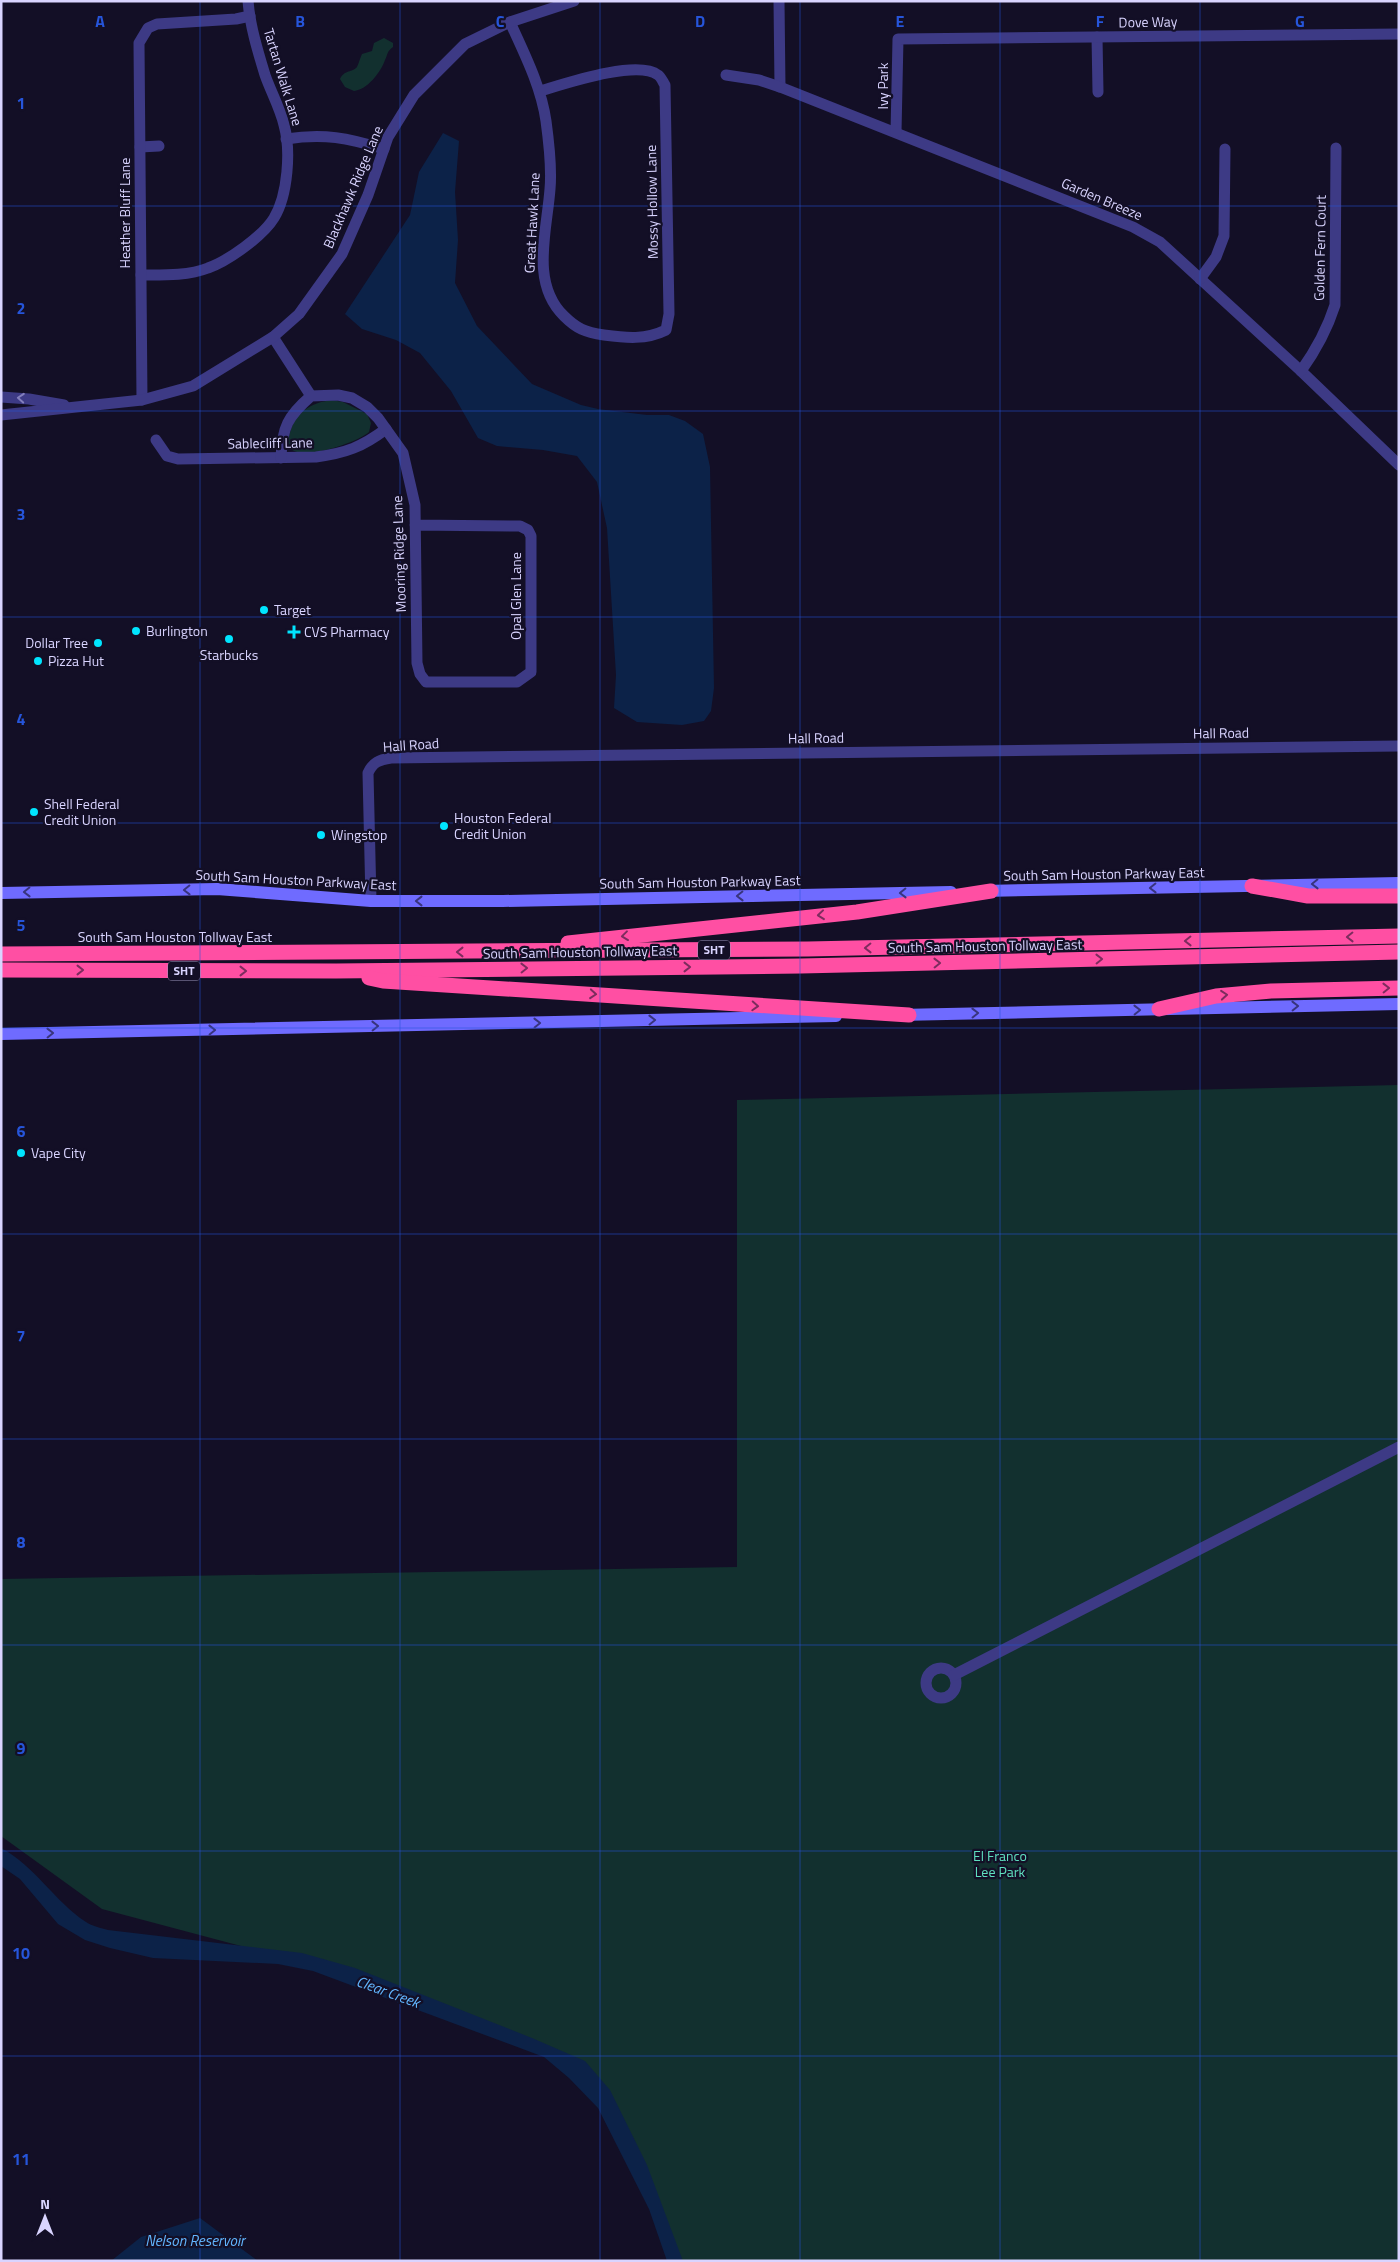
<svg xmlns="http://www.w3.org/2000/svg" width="1400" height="2262" font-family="'Titillium Web',sans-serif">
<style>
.green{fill:#12302f}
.water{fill:#0c2248}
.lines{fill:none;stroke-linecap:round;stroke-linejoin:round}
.street{stroke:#3d3a85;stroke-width:11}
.secondary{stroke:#6f6bff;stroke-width:12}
.highway{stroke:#ff4fa3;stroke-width:15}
.oneway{stroke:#837fbc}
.oneway2{stroke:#38347d}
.oneway3{stroke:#7d2c5e}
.grid{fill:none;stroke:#2655da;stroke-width:1;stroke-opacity:0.55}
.poi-dot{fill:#00e5ff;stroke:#130f26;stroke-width:2}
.labels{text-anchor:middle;stroke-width:4.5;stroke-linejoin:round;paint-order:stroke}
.shield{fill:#130f26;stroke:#9e99be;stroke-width:1}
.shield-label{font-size:12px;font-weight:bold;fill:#d9d4ff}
.street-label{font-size:14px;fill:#d9d4ff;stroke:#130f26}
.poi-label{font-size:14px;fill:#d9d4ff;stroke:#130f26;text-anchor:start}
.park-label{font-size:14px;fill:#5fe0c0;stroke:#130f26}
.water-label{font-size:15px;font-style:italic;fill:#62b6ff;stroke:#130f26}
.grid-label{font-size:16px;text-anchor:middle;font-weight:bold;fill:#2655da;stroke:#130f26;stroke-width:4.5;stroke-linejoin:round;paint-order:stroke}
</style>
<rect width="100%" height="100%" fill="#130f26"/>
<g class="green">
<path d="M 384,38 L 393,43 L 393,47 C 387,51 388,54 385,60 C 381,72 367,90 354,91 L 345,87 L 340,79 C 345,69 352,73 357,67 C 359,63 360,58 362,54 L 372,51 L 374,43 Z"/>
<path d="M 331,400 L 343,402 L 367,414 L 371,423 L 369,432 C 358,442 302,462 290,448 C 286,444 288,438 290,433 C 295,412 311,403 331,400 Z"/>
<path d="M 1399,1085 L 1399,2261 L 676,2261 L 600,2092 L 536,2046 L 309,1964 L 102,1909 L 1,1836 L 1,1579 L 737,1567 L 737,1100 Z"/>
</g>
<g class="water">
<path d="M 443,133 L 459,141 L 455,192 L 458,240 L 455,283 L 477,326 L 532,384 L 581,405 L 598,409 L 647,415 L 669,415 L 685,421 L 703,434 L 710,467 L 714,688 L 711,711 L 704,721 L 682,725 L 637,722 L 614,708 L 616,675 L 607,528 L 597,482 L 577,456 L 543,450 L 497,446 L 478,438 L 451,391 L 420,353 L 396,340 L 362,329 L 345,314 L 410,215 L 419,172 Z"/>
<path d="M 1,1848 C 35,1866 54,1901 86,1922 C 92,1926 101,1928 108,1930 L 302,1953 L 355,1968 L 532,2038 L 585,2061 L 610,2090 L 647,2165 L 683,2261 L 667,2261 L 649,2209 L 598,2108 L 569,2078 L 544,2057 L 313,1971 L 278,1964 L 153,1958 L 110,1948 L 85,1940 L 58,1924 L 20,1879 L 1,1866 Z"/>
<path d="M 200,2218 L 258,2261 L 111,2261 L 141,2237 Z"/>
</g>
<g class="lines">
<g class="street">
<path d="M 779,1 L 780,87"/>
<path d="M 510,22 C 524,53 541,86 546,121 C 549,143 552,167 550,189 C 547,231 530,283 564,316 C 577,329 585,332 604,335 C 626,338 646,340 666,330 L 669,314 L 665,85 C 663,82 661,77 658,75 C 637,59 564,84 540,91"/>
<path d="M 1097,37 L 1098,92"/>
<path d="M 726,75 L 759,80 L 780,87 L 1133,227 L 1160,242 L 1301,371 L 1399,465"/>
<path d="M 896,132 L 898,39 L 1399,34"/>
<path d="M 286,139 C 324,133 348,138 384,149"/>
<path d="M 140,147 L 159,146"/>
<path d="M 141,275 C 162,275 188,276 208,268 C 228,261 263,236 274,218 C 288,195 291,150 284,125 C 280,108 271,92 265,75 C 258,52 250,26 248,1"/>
<path d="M 1200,279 L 1216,257 L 1224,236 L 1225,149"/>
<path d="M 273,337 L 311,396"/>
<path d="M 1301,371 C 1316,350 1327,330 1335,305 L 1336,148"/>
<path d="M 1,397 L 29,399 L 64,405"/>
<path d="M 142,400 L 139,43 L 148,28 L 157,24 L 236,19 L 250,16"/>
<path d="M 1,415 L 142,400 L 193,386 L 273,337 L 299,314 L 342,254 L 368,195 L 388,137 L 414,95 L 465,44 L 510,22 L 574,1"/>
<path d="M 156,440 L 167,456 L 178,459 L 316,457 C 346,453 362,447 386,429"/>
<path d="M 281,458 C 282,427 288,416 311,396 L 338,395 L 352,398 L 367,407 L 378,418 L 403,453 L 415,505 L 417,663 L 420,674 L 426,682 L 517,682 L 531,672 L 531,536 L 528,530 L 520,526 L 415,525"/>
<path d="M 371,901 L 368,773 C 373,762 379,760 391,758 L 1399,746"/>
<circle cx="941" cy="1683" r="15"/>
<path d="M 954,1675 L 1399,1447"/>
</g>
<g class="secondary">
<path d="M 983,891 L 1399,883"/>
<path d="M 1,893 L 217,889 L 371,901 L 503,901 L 951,892"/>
<path d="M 899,1015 L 1399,1004"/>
<path d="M 1,1034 L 836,1016"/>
</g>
<g class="highway">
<path d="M 1252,886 L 1308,896 L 1399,896"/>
<path d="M 568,943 L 857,912 L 991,891"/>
<path d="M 1,954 L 808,949 L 1399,936"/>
<path d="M 1,970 L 336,971 L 801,966 L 1399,952"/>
<path d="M 369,978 L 383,981 L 909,1015"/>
<path d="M 1159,1009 L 1216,996 L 1271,991 L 1399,988"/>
</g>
</g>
<defs><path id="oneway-chevron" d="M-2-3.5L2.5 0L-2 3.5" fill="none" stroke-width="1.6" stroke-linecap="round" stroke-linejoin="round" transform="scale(1.25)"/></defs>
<use class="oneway" href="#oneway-chevron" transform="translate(21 398) rotate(-176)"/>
<g class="oneway2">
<use href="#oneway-chevron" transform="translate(1315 884) rotate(179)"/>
<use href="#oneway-chevron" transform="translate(1153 888) rotate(179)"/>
<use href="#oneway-chevron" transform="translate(187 890) rotate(179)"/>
<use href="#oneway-chevron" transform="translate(27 892) rotate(179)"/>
<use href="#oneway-chevron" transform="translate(903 893) rotate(179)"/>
<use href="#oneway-chevron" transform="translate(740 896) rotate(179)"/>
<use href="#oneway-chevron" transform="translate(419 901) rotate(-180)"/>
<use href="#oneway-chevron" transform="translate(1295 1006) rotate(-1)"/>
<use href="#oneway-chevron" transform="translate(1137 1010) rotate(-1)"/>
<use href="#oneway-chevron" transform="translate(975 1013) rotate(-1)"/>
<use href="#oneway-chevron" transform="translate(652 1020) rotate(-1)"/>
<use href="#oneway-chevron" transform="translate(537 1023) rotate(-1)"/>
<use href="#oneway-chevron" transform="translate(375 1026) rotate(-1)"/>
<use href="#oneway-chevron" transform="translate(212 1030) rotate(-1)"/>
<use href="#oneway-chevron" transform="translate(50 1033) rotate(-1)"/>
</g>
<g class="oneway3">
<use href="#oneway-chevron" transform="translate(821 915) rotate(174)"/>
<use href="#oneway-chevron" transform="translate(625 936) rotate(173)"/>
<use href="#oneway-chevron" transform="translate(1350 937) rotate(179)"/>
<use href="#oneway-chevron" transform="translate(1188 941) rotate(179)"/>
<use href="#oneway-chevron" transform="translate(868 948) rotate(179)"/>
<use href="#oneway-chevron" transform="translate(460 952) rotate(180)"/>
<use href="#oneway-chevron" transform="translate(1099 959) rotate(-1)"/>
<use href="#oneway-chevron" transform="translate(937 963) rotate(-1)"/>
<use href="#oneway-chevron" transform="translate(687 967)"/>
<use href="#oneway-chevron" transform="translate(524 968) rotate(-1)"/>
<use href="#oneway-chevron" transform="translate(80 970)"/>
<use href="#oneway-chevron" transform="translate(243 971)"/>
<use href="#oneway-chevron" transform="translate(1386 988) rotate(-1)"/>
<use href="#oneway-chevron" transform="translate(593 994) rotate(5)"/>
<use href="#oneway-chevron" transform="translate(1224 995) rotate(-5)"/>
<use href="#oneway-chevron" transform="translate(755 1006) rotate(3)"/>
</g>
<path class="grid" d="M 200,1 L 200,2261M 400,1 L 400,2261M 600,1 L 600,2261M 800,1 L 800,2261M 1000,1 L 1000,2261M 1200,1 L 1200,2261M 1,206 L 1399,206M 1,411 L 1399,411M 1,617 L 1399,617M 1,823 L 1399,823M 1,1028 L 1399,1028M 1,1234 L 1399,1234M 1,1439 L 1399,1439M 1,1645 L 1399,1645M 1,1851 L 1399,1851M 1,2056 L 1399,2056"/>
<g class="poi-dot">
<circle cx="264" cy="610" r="5"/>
<circle cx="136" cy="631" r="5"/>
<path d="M291.5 624.5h5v5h5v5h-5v5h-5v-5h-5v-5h5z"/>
<circle cx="229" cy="639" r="5"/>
<circle cx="98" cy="643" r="5"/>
<circle cx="38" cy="661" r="5"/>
<circle cx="34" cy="812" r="5"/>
<circle cx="444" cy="826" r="5"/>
<circle cx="321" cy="835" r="5"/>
<circle cx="21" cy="1153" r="5"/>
</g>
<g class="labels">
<g class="shield">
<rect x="698" y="940.5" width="32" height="19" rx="4"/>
<rect x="168" y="961.5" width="32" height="19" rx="4"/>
</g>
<g class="shield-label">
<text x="714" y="954">SHT</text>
<text x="184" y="975">SHT</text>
</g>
<g class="street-label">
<text transform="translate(1148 22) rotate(-1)" y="5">Dove Way</text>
<text transform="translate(283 77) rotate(73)" y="5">Tartan Walk Lane</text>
<text transform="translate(883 86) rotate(-90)" y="5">Ivy Park</text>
<text transform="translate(353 187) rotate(-67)" y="5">Blackhawk Ridge Lane</text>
<text transform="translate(1102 199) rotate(23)" y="5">Garden Breeze</text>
<text transform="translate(652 202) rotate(-91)" y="5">Mossy Hollow Lane</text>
<text transform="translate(125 213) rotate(-90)" y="5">Heather Bluff Lane</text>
<text transform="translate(532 223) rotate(-87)" y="5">Great Hawk Lane</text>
<text transform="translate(1320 248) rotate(-89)" y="5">Golden Fern Court</text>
<text transform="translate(270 443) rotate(-1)" y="5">Sablecliff Lane</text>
<text transform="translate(399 554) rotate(-92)" y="5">Mooring Ridge Lane</text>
<text transform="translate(516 596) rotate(-90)" y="5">Opal Glen Lane</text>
<text transform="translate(1221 733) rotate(-1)" y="5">Hall Road</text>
<text transform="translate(816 738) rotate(-1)" y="5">Hall Road</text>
<text transform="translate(411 745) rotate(-4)" y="5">Hall Road</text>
<text transform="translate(1104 874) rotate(-1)" y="5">South Sam Houston Parkway East</text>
<text transform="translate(296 880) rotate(3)" y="5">South Sam Houston Parkway East</text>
<text transform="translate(700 882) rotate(-1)" y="5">South Sam Houston Parkway East</text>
<text x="175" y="942">South Sam Houston Tollway East</text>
<text transform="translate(985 946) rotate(-1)" y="5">South Sam Houston Tollway East</text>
<text transform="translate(580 952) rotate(-1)" y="5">South Sam Houston Tollway East</text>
</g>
<g class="poi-label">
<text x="274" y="615">Target</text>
<text x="146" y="636">Burlington</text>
<text x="304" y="637">CVS Pharmacy</text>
<text x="88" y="648" text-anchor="end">Dollar Tree</text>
<text x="229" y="660" text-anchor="middle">Starbucks</text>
<text x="48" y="666">Pizza Hut</text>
<text x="44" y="809">Shell Federal<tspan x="44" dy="16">Credit Union</tspan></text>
<text x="454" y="823">Houston Federal<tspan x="454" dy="16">Credit Union</tspan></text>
<text x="331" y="840">Wingstop</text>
<text x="31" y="1158">Vape City</text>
</g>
<g class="park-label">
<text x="1000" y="1861">El Franco<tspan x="1000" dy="16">Lee Park</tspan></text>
</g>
<g class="water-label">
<text transform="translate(388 1992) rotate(20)" y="5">Clear Creek</text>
<text x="195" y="2246">Nelson Reservoir</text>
</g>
</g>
<g class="grid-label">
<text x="100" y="27">A</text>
<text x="300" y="27">B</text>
<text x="500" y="27">C</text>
<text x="700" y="27">D</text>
<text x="900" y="27">E</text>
<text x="1100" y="27">F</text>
<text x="1300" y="27">G</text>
<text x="21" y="109">1</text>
<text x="21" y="314">2</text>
<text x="21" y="520">3</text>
<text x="21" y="725">4</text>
<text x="21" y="931">5</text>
<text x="21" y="1137">6</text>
<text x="21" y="1342">7</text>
<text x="21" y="1548">8</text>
<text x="21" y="1754">9</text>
<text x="21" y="1959">10</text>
<text x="21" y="2165">11</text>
</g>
<rect width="1400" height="2262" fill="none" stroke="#d9d4ff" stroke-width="5"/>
<g transform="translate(45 2217)" stroke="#130f26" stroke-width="4" paint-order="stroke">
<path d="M0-4L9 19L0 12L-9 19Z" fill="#d9d4ff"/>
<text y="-8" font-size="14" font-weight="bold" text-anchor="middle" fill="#d9d4ff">N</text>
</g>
</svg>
